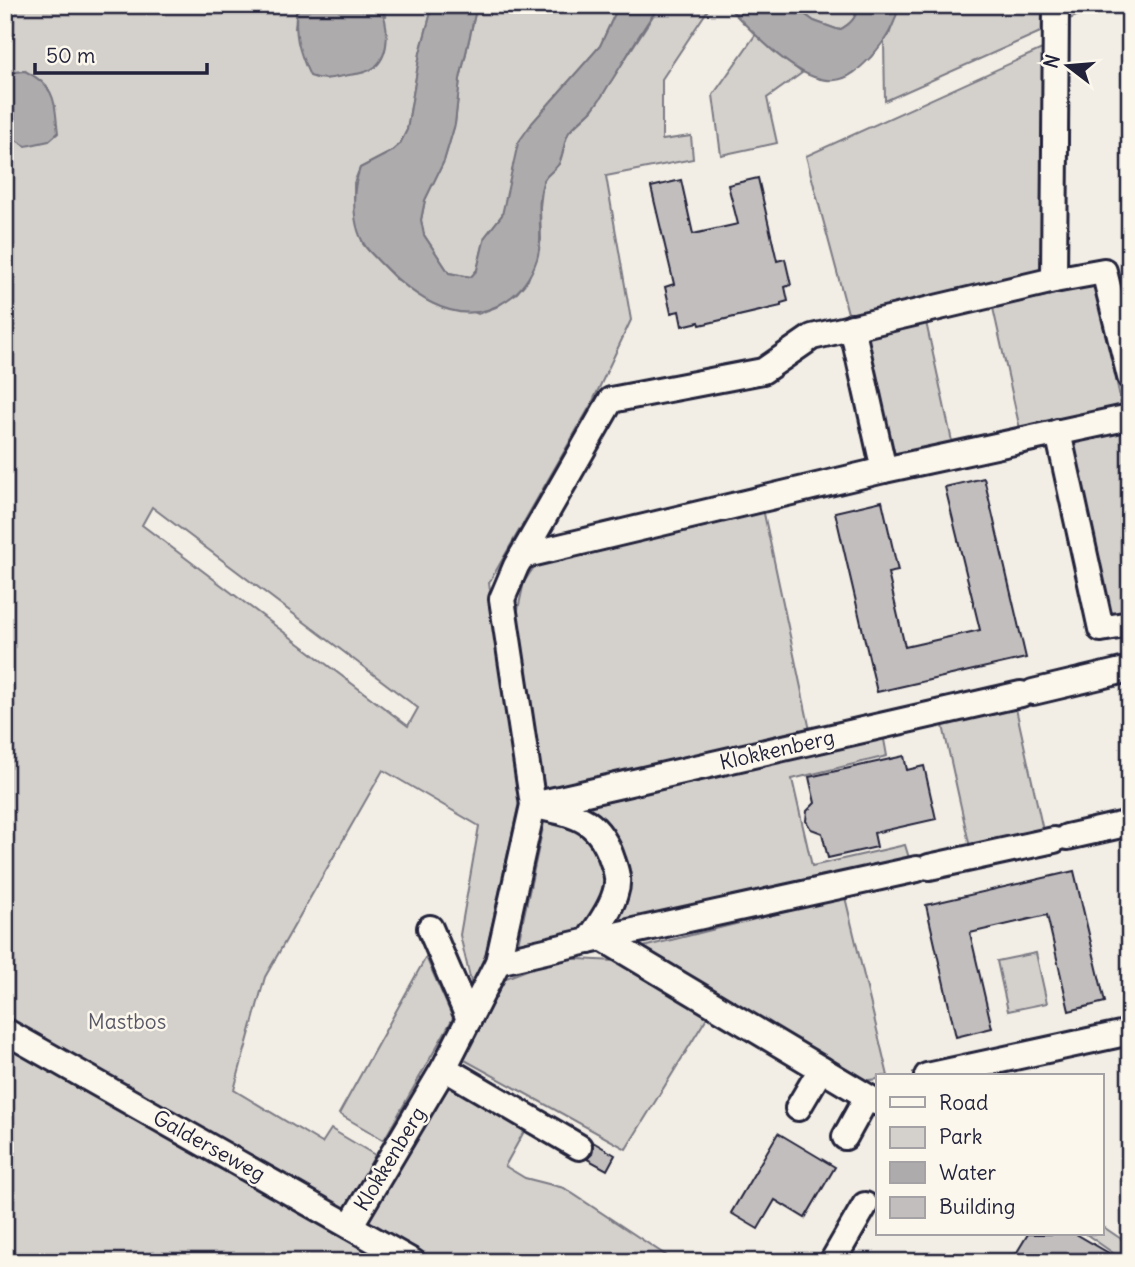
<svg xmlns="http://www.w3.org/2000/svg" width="1135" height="1267" font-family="Delius,sans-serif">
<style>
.green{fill:#d4d1cc;stroke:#7b7a84;stroke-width:2;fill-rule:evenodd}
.water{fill:#aeabad;stroke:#76747f;stroke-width:2}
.building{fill:#c2bebe;stroke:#22223b;stroke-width:2}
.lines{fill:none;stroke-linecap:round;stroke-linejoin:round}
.minor-casing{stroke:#22223b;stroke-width:30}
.minor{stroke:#fbf7ec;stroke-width:24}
.labels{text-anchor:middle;stroke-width:5;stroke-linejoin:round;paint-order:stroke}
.street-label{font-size:21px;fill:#22223b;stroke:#fbf7ec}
.park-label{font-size:21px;fill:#575766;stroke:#fbf7ec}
</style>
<rect width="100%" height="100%" fill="#f2eee5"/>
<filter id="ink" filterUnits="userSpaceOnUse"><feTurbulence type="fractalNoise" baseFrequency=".0143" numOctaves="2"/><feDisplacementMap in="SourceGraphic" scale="14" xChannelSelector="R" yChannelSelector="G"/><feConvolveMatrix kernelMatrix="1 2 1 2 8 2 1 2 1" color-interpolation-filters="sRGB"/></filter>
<g filter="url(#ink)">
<g class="green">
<path d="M 5,5 L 297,5 L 295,28 L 386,16 L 379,5 L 433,5 L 420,53 L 407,130 L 400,144 L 391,152 L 360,168 L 354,183 L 354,198 L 363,244 L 368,250 L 396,279 L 478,314 L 496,307 L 517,293 L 528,280 L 541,240 L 540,207 L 543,182 L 548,173 L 559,164 L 568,133 L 592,110 L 660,5 L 711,5 L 662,79 L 662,140 L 691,136 L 693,159 L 606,176 L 631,320 L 592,403 L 489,583 L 521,793 L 486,953 L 472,986 L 460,935 L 479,826 L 383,770 L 265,977 L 234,1090 L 322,1143 L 331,1129 L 375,1155 L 367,1170 L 389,1183 L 449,1078 L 527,1126 L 505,1166 L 525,1178 L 564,1188 L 676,1262 L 5,1262 L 5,134 L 25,71 L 5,73 ZM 152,507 L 418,708 L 408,726 L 142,525 Z"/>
<path d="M 477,5 L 619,5 L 600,46 L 532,123 L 502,215 L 485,237 L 477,270 L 471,277 L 449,273 L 424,235 L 421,220 L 425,200 L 444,161 L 455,124 L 460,79 Z"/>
<path d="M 792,5 L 859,5 C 856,18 851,24 839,30 L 814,21 Z"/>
<path d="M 899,5 L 1101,5 L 885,101 L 884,41 L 889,35 Z"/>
<path d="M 756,34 L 802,73 L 767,98 L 777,143 L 721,155 L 713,95 Z"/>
<path d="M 1042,49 L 1047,273 L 849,317 L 806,156 Z"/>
<path d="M 1095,285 L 1122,406 L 1020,429 L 993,308 Z"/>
<path d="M 926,322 L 953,446 L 888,460 L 862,336 Z"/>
<path d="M 1127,423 L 1130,436 L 1130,618 L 1112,622 L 1070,436 Z"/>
<path d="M 762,504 L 811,735 L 541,791 L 515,623 L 524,582 L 540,558 Z"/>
<path d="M 1015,704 L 1044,835 L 971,852 L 942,721 Z"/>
<path d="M 883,734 L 887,756 L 792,779 L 812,866 L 905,845 L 910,861 L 603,933 L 624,890 L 579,809 Z"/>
<path d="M 545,818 L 563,818 L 595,842 L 608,888 L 578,938 L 516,953 Z"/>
<path d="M 845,897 L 888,1076 L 878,1076 L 878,1079 L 861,1081 L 639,948 Z"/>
<path d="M 1036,953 L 1047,1003 L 1008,1011 L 997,961 Z"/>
<path d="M 426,957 L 453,1018 L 384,1140 L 339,1114 Z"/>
<path d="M 558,958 L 616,961 L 709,1014 L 626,1149 L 461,1058 L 506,978 Z"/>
<path d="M 1102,1226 L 1130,1245 L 1130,1262 L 1126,1262 L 1086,1234 L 1102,1234 Z"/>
</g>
<g class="water">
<path d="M 297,5 L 379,5 C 389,22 391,53 375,67 C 366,74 353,74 343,76 C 331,78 322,81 310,76 C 298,50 294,34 297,5 Z"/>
<path d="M 433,5 L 477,5 L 460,79 L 455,124 L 444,161 L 425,200 L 421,220 L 424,235 L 449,273 L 471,277 L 477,270 L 485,237 L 502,215 L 518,143 L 532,123 L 600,46 L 619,5 L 660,5 C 640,31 626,59 608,86 C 603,95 597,104 590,112 C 583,119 572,126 568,134 C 563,143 564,156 558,165 C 554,171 548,173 544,180 C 534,205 545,233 537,259 C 531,277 522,290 507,300 C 456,335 405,290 371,253 C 351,233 351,193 360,168 L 391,152 L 400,144 L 407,130 L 420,53 Z"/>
<path d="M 726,5 L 792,5 L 814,21 L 839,30 C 851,24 856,18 859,5 L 899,5 C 895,26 885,41 871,57 C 861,67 850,79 835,80 C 799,85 750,29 726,5 Z"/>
<path d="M 25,71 C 57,87 54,101 58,133 L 49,141 L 26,146 L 5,134 L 5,73 Z"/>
</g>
<g class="building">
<path d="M 758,178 L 777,261 L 785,259 L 791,285 L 785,287 L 788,301 L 781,303 L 781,306 L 700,325 L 699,322 L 682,326 L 679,311 L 671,313 L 665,287 L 674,284 L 651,187 L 681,180 L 693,234 L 738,224 L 728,185 Z"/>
<path d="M 984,478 L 1026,658 L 877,692 L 835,512 L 882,501 L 898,571 L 888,573 L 905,647 L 980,630 L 945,487 Z"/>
<path d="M 904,756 L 907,770 L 924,766 L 936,819 L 874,833 L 877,847 L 828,858 L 822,833 L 811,829 L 806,821 L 807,811 L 815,803 L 809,777 Z"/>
<path d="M 1074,871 L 1105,1002 L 1069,1011 L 1047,915 L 970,933 L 992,1028 L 956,1037 L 926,905 Z"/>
<path d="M 778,1133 L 835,1167 L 805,1218 L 775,1200 L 758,1229 L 731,1213 Z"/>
<path d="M 593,1142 L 615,1155 L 607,1170 L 587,1159 L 592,1154 Z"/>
<path d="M 1028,1234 L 1076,1234 L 1124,1262 L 1011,1262 Z"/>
</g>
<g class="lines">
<g class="minor-casing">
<g id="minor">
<path d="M 1054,280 L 1056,5"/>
<path d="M 852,327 L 884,470 L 1130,417"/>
<path d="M 1058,432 L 1101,629 L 1130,624"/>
<path d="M 522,556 L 884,470"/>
<path d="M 1033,692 L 1130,669"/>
<path d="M 533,805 L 1021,694"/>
<path d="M 1067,837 L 1130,823"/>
<path d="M 929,867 L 1054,840"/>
<path d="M 430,928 L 469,1019"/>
<path d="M 602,938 L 878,1103"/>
<path d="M 588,941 L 917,869"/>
<path d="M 498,962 L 588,941 C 598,926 610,911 615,894 C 619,882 617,873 613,862 C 600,821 580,815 540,807"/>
<path d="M 5,1031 L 413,1262"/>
<path d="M 444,1068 L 579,1147"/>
<path d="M 927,1076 L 1130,1032"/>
<path d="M 798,1108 L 821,1069"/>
<path d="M 845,1137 L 867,1097"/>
<path d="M 350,1226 L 444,1068 L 498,962 L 533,805 L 502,599 L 516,566 L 611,400 L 763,371 L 812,337 L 1054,280 L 1104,271 L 1130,377"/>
<path d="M 832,1262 L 865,1205"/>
</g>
</g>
<use href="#minor" class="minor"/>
</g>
</g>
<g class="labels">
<g class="street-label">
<text transform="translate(777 750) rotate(-13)" y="7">Klokkenberg</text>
<text transform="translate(209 1146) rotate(29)" y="7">Galderseweg</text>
<text transform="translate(390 1159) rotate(-59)" y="7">Klokkenberg</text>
</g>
<g class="park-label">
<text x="127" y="1029">Mastbos</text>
</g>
</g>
<rect width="1135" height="1267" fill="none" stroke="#fbf7ec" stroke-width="28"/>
<rect x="14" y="14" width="1107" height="1239" fill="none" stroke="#22223b" stroke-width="2.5" filter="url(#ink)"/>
<rect x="876" y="1074" width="228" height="161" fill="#fbf7ec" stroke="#a4a2a5" stroke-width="2"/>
<rect x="890" y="1097" width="35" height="10" fill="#fbf7ec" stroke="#a4a2a5" stroke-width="2"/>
<text x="939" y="1110" font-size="21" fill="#22223b">Road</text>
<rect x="890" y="1127" width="35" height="21" fill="#d4d1cc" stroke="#a4a2a5" stroke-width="2"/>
<text x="939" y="1144" font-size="21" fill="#22223b">Park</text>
<rect x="890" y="1162" width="35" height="21" fill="#aeabad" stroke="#a4a2a5" stroke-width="2"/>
<text x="939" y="1180" font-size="21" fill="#22223b">Water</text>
<rect x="890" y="1197" width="35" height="21" fill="#c2bebe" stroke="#a4a2a5" stroke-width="2"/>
<text x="939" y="1214" font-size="21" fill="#22223b">Building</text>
<g transform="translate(1068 66) rotate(286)" stroke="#fbf7ec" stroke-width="5" paint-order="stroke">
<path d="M0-5L12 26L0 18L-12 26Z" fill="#22223b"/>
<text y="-10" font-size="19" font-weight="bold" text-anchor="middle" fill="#22223b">N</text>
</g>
<path d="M35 63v10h172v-10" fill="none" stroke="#22223b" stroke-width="3.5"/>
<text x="46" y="63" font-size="21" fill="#22223b" stroke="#fbf7ec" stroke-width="5" paint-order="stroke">50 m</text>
</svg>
